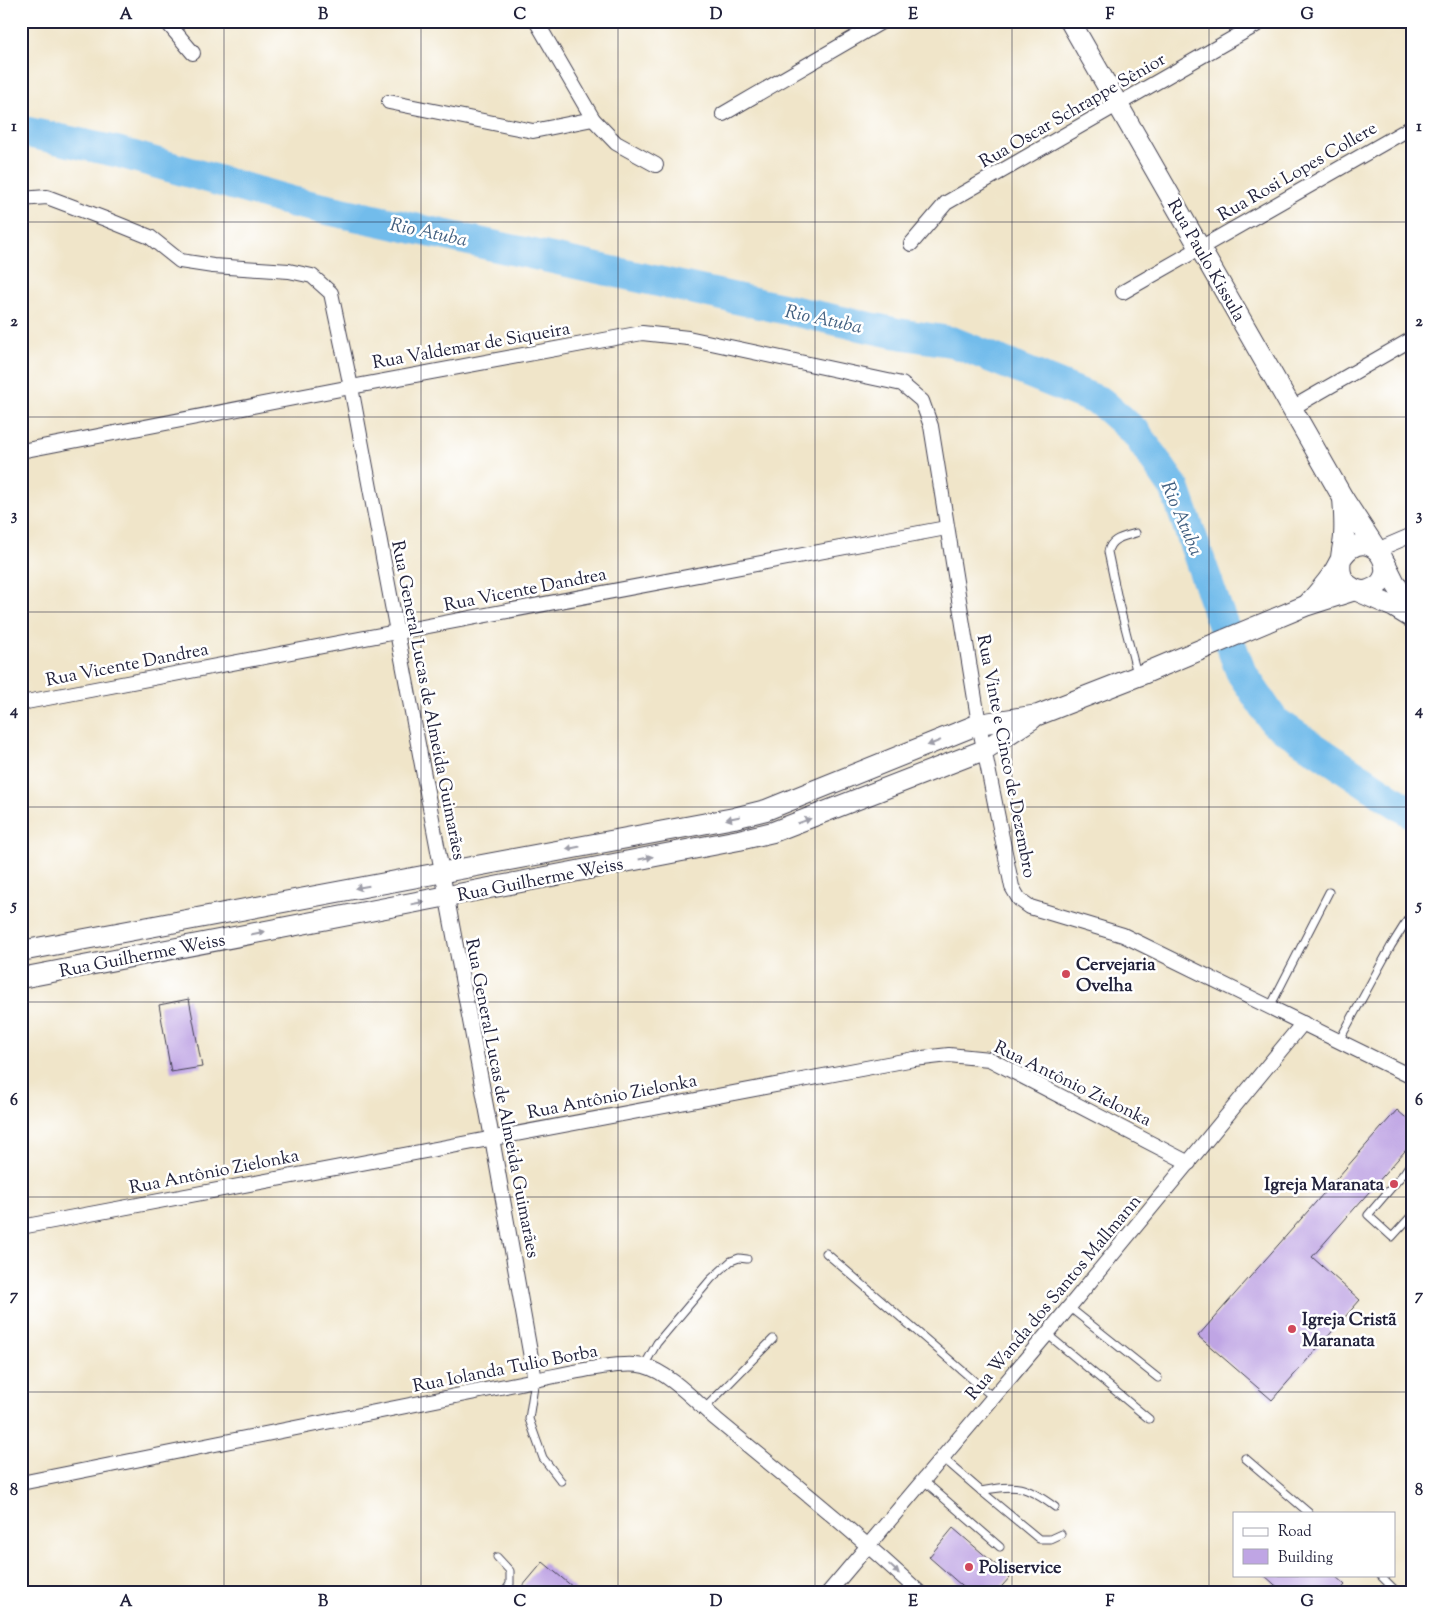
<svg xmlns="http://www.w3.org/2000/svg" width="1433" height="1614" font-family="'Sorts Mill Goudy',serif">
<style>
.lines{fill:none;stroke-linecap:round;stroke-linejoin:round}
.river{stroke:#72bceb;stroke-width:31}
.building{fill:#bfa5e4}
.lane-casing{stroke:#413f50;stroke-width:9}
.street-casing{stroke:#413f50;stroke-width:16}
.secondary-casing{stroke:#413f50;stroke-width:22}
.lane{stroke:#fff;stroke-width:7}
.street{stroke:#fff;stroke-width:14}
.secondary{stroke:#fff;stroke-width:20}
.oneway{fill:#9c9ca7}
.grid{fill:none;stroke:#22223b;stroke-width:1;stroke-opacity:0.55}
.poi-dot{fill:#d1495b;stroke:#fff;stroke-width:2}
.labels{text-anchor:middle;stroke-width:5;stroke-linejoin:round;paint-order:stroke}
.street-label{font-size:18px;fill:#22223b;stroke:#fff}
.poi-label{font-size:18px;font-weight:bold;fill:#22223b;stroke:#fff;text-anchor:start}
.water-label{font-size:19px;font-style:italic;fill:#426081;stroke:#fff}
.neatline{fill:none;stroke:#22223b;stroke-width:2}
.grid-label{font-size:16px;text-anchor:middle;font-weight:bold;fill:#22223b}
</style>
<rect width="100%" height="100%" fill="#fff"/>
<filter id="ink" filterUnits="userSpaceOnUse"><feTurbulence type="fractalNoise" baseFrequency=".02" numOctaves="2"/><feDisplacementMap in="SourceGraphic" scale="10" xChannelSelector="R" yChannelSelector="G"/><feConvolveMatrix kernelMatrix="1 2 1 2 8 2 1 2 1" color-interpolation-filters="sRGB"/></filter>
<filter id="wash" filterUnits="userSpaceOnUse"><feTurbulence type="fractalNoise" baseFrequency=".0096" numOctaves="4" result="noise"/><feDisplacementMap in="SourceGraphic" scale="20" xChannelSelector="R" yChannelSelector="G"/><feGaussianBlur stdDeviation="1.12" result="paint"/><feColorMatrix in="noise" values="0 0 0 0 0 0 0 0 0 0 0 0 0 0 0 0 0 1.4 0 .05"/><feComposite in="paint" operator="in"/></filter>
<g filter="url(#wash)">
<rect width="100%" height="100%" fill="#f0e5c9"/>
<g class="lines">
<path class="river" d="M 21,131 L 118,152 L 293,202 L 895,333 L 953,342 L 1101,402 L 1136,433 L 1175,489 L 1217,609 L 1241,672 L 1274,721 L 1412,813"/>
</g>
<g id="blocks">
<g class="building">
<path d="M 189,999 L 202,1067 L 171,1072 L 159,1005 Z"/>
<path d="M 1397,1110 L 1412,1123 L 1412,1143 L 1312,1257 L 1360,1300 L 1272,1400 L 1198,1336 Z"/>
<path d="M 953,1528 L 1010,1577 L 996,1593 L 970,1593 L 929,1557 Z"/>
<path d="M 543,1562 L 580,1593 L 517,1593 Z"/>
<path d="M 1264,1575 L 1334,1575 L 1345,1585 L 1338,1593 L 1284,1593 Z"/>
</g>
</g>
</g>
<g filter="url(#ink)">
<use href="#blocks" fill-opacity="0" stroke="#413f50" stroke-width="1"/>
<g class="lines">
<g class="lane-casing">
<g id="lane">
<path d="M 1136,533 C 1124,537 1110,538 1108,552 L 1119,604 L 1137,674"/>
<path d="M 1270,1007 L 1329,892"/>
<path d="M 1339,1041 L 1391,946 L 1408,919 L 1412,916"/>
<path d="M 1412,1161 L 1404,1173 L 1368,1215 L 1392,1237 L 1412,1215"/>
<path d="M 826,1253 L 994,1398"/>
<path d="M 1069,1307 L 1158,1378"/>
<path d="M 1047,1334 L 1149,1419"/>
<path d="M 644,1366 L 657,1343 L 711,1279 L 731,1261 L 739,1258 L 747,1259"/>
<path d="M 535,1380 L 529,1419 L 543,1458 L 561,1481"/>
<path d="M 704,1409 L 773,1339"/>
<path d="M 943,1458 L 981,1491 L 1039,1539 L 1050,1539 L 1061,1534"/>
<path d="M 1245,1458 L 1309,1513"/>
<path d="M 924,1481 L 1000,1547"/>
<path d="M 981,1491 C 1017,1484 1025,1485 1055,1507"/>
<path d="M 497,1557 L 510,1571 L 510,1584 L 504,1593"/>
<path d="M 1380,1575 L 1398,1593"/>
</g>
</g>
<g class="street-casing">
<g id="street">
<path d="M 166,21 L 193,53"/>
<path d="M 536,21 L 593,119 L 616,143 L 656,165"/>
<path d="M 389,102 L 533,131 L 593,119"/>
<path d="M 723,114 L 883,21"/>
<path d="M 21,199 L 47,197 L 108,220 L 150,237 L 180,261 L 213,266 L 289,271 L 312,276 L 331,293 L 351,387 L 397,632 L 492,1138 L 535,1380"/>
<path d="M 911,244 L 946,203 L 1263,21"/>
<path d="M 1123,292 L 1412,127"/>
<path d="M 1292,408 L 1412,339"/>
<path d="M 21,451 L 351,387 L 642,333 L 688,338 L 902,384 L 922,401 L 931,426 L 979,724 L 1012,887 L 1019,899 L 1030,907 L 1123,935 L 1412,1077"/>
<path d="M 1377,550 L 1412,535"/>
<path d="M 21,703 L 946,528"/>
<path d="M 21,1227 L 914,1059 L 949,1055 L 989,1059 L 1189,1163"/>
<path d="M 21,1483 L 535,1380 C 562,1375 619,1360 644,1366 C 669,1372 697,1403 717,1420 C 786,1477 855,1532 920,1593"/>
<path d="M 828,1593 L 1047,1334 L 1303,1023"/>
</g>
</g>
<g class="secondary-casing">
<g id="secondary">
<path d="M 1070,21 L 1343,498 L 1377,550"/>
<path d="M 1385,563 L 1395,583 L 1412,610"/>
<path d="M 1355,590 L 1394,607 L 1412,618"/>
<path d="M 1307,605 C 1315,596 1324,586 1331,576 C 1338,567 1341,554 1351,548 C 1378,531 1401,578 1371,589 C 1365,592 1358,591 1353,588 C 1332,578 1343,554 1344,536 C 1345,524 1344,511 1343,498"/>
<path d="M 21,951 L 734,818 L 766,810 L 979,724 L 1038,715 L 1138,676 L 1305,606 L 1355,590"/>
<path d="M 21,978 L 739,840 L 773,832 L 984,750 L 1032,719"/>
</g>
</g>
<use href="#lane" class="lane"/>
<use href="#street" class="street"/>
<use href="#secondary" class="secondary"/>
</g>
<defs><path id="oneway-solid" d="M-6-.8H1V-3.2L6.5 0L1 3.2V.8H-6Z" transform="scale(1.25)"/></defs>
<g class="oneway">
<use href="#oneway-solid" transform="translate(934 743) rotate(158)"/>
<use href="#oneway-solid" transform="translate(733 818) rotate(168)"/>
<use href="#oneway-solid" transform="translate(804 821) rotate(-20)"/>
<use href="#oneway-solid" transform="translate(573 848) rotate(169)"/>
<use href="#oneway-solid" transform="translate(646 858) rotate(-11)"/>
<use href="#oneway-solid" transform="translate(362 887) rotate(170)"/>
<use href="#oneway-solid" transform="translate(418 903) rotate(-11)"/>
<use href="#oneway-solid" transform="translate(258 933) rotate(-11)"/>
<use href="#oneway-solid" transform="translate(894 1569) rotate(43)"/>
</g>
</g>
<path class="grid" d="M 224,21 L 224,1593M 421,21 L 421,1593M 618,21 L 618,1593M 815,21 L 815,1593M 1012,21 L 1012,1593M 1209,21 L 1209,1593M 21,222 L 1412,222M 21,417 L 1412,417M 21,612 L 1412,612M 21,807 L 1412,807M 21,1002 L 1412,1002M 21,1197 L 1412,1197M 21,1392 L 1412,1392"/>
<g class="poi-dot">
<circle cx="1066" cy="974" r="5"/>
<circle cx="1394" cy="1184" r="5"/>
<circle cx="1292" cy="1329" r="5"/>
<circle cx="969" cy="1567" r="5"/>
</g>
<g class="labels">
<g class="street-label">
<text transform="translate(1072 110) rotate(-30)" y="6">Rua Oscar Schrappe Sênior</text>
<text transform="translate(1297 171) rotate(-30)" y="6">Rua Rosi Lopes Collere</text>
<text transform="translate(1207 260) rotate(60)" y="6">Rua Paulo Kissula</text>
<text transform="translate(471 345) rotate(-10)" y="6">Rua Valdemar de Siqueira</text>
<text transform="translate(525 589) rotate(-11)" y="6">Rua Vicente Dandrea</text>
<text transform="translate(127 664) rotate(-11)" y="6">Rua Vicente Dandrea</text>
<text transform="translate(429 700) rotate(79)" y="6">Rua General Lucas de Almeida Guimarães</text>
<text transform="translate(1007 756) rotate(79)" y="6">Rua Vinte e Cinco de Dezembro</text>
<text transform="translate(540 879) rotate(-11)" y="6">Rua Guilherme Weiss</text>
<text transform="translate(142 955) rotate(-11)" y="6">Rua Guilherme Weiss</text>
<text transform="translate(1073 1083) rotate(26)" y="6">Rua Antônio Zielonka</text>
<text transform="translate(612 1096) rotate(-11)" y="6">Rua Antônio Zielonka</text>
<text transform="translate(503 1098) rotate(79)" y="6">Rua General Lucas de Almeida Guimarães</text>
<text transform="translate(214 1171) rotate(-11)" y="6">Rua Antônio Zielonka</text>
<text transform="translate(1053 1297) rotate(-50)" y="6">Rua Wanda dos Santos Mallmann</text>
<text transform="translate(505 1368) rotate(-11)" y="6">Rua Iolanda Tulio Borba</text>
</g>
<g class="poi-label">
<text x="1076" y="970">Cervejaria<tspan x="1076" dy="21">Ovelha</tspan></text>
<text x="1384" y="1190" text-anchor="end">Igreja Maranata</text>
<text x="1302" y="1325">Igreja Cristã<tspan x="1302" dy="21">Maranata</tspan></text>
<text x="979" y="1573">Poliservice</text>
</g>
<g class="water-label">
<text transform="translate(429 231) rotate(12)" y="7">Rio Atuba</text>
<text transform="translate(824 318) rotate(12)" y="7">Rio Atuba</text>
<text transform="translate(1183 518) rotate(67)" y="7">Rio Atuba</text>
</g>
</g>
<rect width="1433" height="1614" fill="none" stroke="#fff" stroke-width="55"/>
<rect x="1233" y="1512" width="162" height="65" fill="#ffffff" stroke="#a7a7b1"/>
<rect x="1243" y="1528" width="25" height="8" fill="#ffffff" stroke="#a7a7b1"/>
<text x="1278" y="1536" font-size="15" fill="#22223b">Road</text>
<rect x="1243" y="1549" width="25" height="15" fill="#bfa5e4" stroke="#a7a7b1"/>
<text x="1278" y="1562" font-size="15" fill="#22223b">Building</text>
<rect x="28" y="28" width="1378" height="1558" class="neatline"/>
<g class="grid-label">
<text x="126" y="19">A</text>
<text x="323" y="19">B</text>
<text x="520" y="19">C</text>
<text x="716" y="19">D</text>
<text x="913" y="19">E</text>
<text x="1110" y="19">F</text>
<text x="1307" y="19">G</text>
<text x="14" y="131">1</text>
<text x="1419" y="131">1</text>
<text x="14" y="326">2</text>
<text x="1419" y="326">2</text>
<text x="14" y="520">3</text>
<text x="1419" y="520">3</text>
<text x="14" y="715">4</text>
<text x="1419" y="715">4</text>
<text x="14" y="910">5</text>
<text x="1419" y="910">5</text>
<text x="14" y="1105">6</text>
<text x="1419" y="1105">6</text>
<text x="14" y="1300">7</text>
<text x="1419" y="1300">7</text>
<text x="14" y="1495">8</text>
<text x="1419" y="1495">8</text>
<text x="126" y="1606">A</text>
<text x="323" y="1606">B</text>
<text x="520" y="1606">C</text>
<text x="716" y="1606">D</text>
<text x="913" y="1606">E</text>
<text x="1110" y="1606">F</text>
<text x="1307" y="1606">G</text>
</g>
</svg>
